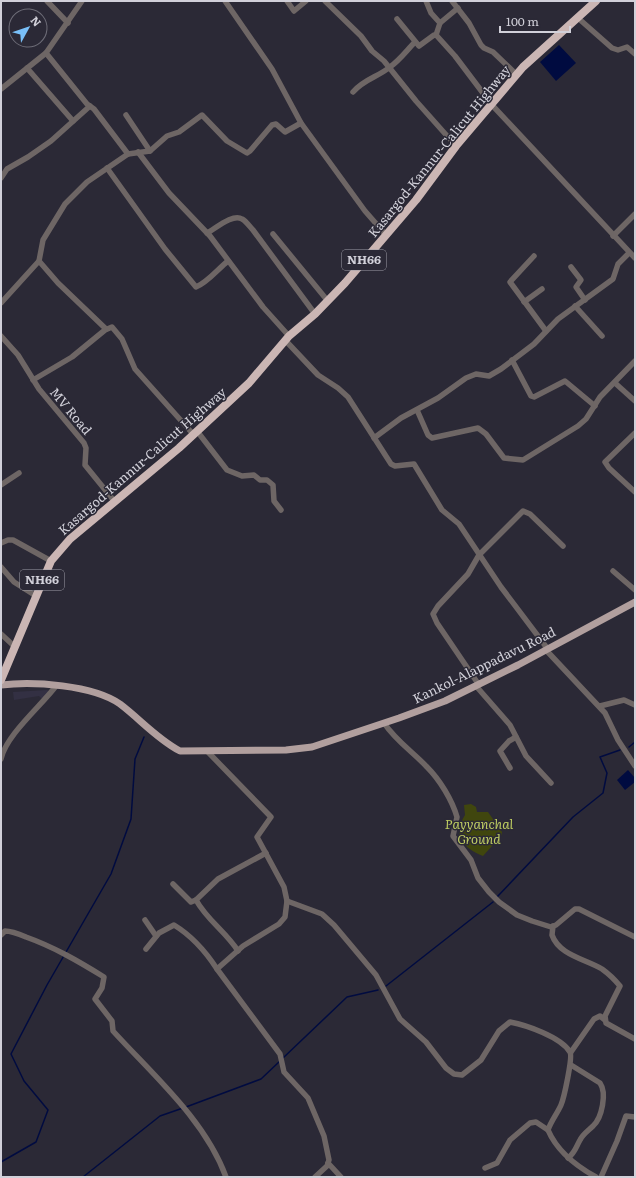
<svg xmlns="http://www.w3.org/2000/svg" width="636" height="1178" font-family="Literata,serif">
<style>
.built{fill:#333043}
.green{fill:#40460e}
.water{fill:#000b40}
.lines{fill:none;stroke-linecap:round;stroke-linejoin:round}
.stream{stroke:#000b40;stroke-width:1.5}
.minor{stroke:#6e6665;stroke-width:5.5}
.major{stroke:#b19f9e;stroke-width:7}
.highway{stroke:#cbb6b4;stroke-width:8}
.labels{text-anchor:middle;stroke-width:3;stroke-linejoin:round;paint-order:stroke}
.shield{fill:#2b2936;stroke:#9f9ea8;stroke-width:1}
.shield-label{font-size:12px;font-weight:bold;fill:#d1d0d9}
.street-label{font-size:13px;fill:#d1d0d9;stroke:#2b2936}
.park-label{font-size:13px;font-style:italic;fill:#bdcb61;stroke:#2b2936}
</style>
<rect width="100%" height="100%" fill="#2b2936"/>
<path class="built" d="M 47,690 L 50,692 L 43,700 L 39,696 L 14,700 L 13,692 Z"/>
<path class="green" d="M 471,804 L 476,807 L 477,812 L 488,812 L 502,832 L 501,836 L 483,856 C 463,848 452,835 465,815 L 464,805 Z"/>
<g class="water">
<path d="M 559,45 L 576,63 L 556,81 L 540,62 Z"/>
<path d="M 628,770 L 635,778 L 635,782 L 625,790 L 617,780 Z"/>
</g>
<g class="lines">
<g class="stream">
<path d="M 629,747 L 635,742"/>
<path d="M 497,897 L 573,817 L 603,793 L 607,773 L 600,757 L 620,750"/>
<path d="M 386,986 L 493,902"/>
<path d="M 283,1058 L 347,997 L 378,990"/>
<path d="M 186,1107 L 261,1079 L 280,1061"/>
<path d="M 1,1162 L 36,1142 L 48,1110 L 24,1081 L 11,1054 L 47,985 L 111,874 L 131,819 L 135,759 L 144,737"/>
<path d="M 83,1177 L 160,1116 L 183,1108"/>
</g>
<g class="minor">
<path d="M 47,1 L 68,23"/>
<path d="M 225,1 L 272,69 L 301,123 L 365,211 L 386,235"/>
<path d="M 287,1 L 294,11 L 306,1"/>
<path d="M 325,1 L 361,36 L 372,51 L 384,61 L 416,101 L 456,146"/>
<path d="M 426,1 L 431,13 L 440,23 L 458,8"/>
<path d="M 452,1 L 469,23 L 481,45 L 484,48 L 493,52 L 517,75"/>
<path d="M 578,18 L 612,48 L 618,50 L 627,47 L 635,54"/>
<path d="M 397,19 L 419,46 L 434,35 L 437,36 L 455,56 L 492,105 L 635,258"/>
<path d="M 436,35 L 440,23"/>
<path d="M 27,68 L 73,121"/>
<path d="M 1,89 L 46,53"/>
<path d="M 353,92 C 364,79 378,77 390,67 C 400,60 407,50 415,42"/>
<path d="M 126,115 L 150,151"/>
<path d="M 138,152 L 169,193 L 210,236 L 263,307 L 289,336"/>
<path d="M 128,154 L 150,151 L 167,136 L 179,132 L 202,115 L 227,141 L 247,153 L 250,151 L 272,125 L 276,124 L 285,132 L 301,123"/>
<path d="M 107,168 L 165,249 L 196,287 C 207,283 219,268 228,261"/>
<path d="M 1,178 L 7,169 L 28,157 L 51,141 L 90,106"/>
<path d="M 207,233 C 215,229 233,213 242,219 C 246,221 250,227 253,230 L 315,314"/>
<path d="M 273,234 L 327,300"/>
<path d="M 613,236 L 635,214"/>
<path d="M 534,256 L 510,282 L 546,331"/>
<path d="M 39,261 L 58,283 L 106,329"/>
<path d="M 571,267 L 581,280 L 576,287 L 585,300"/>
<path d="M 524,302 L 542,289"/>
<path d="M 1,303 L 39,261 L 43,240 L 65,204 L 87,182 L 128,154 L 94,109 L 87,104 L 46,53 L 82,1"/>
<path d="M 575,306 L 602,336"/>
<path d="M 1,336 L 18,355 L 39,389 L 84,443 L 86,448 L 85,465 L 115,502"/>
<path d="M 285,340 L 318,375 L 338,388 L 348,397 L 391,464 L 395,466 L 414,464 L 442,510 L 459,524 L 501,587 L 547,648"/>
<path d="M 512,360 L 531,396 L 534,397 L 565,381 L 595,406"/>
<path d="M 33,380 L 72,357 L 105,330 L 112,327 L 122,339 L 135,369 L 193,434"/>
<path d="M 615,383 L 635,401"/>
<path d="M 417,410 L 428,435 L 432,438 L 478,428 L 486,434 L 504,458 L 523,460 L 578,426 L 586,419 L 600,397 L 635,361"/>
<path d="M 197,431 L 227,470 L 242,476 L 254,475 L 260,480 L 267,480 L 273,485 L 274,501 L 281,510"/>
<path d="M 635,433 L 605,462 L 609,468 L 635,492"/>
<path d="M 374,438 L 401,418 L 438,398 L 466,378 L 476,374 L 489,376 L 501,369 L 534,344 L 558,319 L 613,279 L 618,264 L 629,253"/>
<path d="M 1,485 L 19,473"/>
<path d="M 1,543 L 8,540 L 13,540 L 51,561"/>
<path d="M 1,567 L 14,582 L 36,596"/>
<path d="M 613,571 L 635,590"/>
<path d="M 1,634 L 14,646"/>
<path d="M 545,649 L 605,713 L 618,740 L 635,766"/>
<path d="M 479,685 L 437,623 L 433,614 L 438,606 L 468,574 L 479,555 L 523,511 L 530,514 L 563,546"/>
<path d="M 476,686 L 510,725 L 526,756 L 551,783"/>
<path d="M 600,706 L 624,700 L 635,705"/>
<path d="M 384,723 C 396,741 413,752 427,767 C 440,780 452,800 457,817 L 453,836 L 471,860 L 478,878 L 489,892 L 499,902 L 517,915 L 532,921 L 551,927 L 556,925 L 575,909 L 579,909 L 635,937"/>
<path d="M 207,751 L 271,817 L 257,837 L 284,887 L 287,901 L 285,917 L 279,924 L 243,946 L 217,969 L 280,1054 L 284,1072 L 308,1098 L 324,1136 L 329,1160 L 327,1166 L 315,1177"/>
<path d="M 1,759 C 6,735 41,706 56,686"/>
<path d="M 510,768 L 500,751 L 509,741 L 516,737"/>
<path d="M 173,884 L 191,902 L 196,900 L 218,879 L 266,853"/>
<path d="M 196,900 C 207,920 226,932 238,951"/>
<path d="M 287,901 L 322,914 L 334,925 L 376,975 L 400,1019 L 426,1042 L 446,1068 L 454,1074 L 462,1075 L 481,1060 L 499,1031 L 510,1022 C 526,1025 561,1037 570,1052 C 573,1057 564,1098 561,1105 C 557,1114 551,1121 548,1130 C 557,1151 576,1166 596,1177"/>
<path d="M 145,920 L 156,936"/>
<path d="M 553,926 L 552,935 C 559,955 585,959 602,969 C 609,974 615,980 620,986 L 605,1016 L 606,1023 L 635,1039"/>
<path d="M 1,935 L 5,931 C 12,931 19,934 26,937 C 54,947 78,961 104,977 L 102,988 L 95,999 L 112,1021 L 113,1031 C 154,1076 205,1120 226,1177"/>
<path d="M 146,949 L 159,933 L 174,925 C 192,936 206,952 217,969"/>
<path d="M 571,1052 L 594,1019 L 600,1016 L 605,1020"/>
<path d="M 568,1158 C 575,1153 576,1147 580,1140 C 583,1134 588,1131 593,1126 C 602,1118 607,1093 600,1083 L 571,1065"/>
<path d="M 328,1163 L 341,1177"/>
<path d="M 485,1168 L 497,1163 L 510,1140 L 530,1123 L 536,1122 L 548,1130"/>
<path d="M 601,1177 L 617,1141 L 626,1116 L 635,1117"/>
</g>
<path class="major" d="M 1,685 C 33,681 93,685 120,704 C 140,719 157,739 180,751 L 286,750 L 312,747 L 399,718 L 445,701 L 518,665 L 635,602"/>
<path class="highway" d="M 1,680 L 51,561 L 70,539 L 179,448 L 249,383 L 289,336 L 315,314 L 345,283 L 416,200 L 456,146 L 523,67 L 596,1"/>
</g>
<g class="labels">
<g class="shield">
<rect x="342" y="250" width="44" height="20" rx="3"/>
<rect x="20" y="570" width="44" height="20" rx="3"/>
</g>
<g class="shield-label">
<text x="364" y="264">NH66</text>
<text x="42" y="584">NH66</text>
</g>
<g class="street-label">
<text transform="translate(439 151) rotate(-51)" y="5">Kasargod-Kannur-Calicut Highway</text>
<text transform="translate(71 411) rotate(50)" y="5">MV Road</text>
<text transform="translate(142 461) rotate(-41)" y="5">Kasargod-Kannur-Calicut Highway</text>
<text transform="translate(484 665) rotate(-26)" y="5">Kankol-Alappadavu Road</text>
</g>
<g class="park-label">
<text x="479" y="829">Payyanchal<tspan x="479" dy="15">Ground</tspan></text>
</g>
</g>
<rect width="636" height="1178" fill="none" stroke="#d1d0d9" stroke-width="4"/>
<g transform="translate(28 28) rotate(50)"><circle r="19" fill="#2b2936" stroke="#6d6c77"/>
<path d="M0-3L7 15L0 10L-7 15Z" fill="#79bff8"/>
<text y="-6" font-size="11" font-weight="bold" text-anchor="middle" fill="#d1d0d9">N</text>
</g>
<path d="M500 26v6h70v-6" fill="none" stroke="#d1d0d9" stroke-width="2"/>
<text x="506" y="26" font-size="12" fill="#d1d0d9" stroke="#2b2936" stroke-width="3" paint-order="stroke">100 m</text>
</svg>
